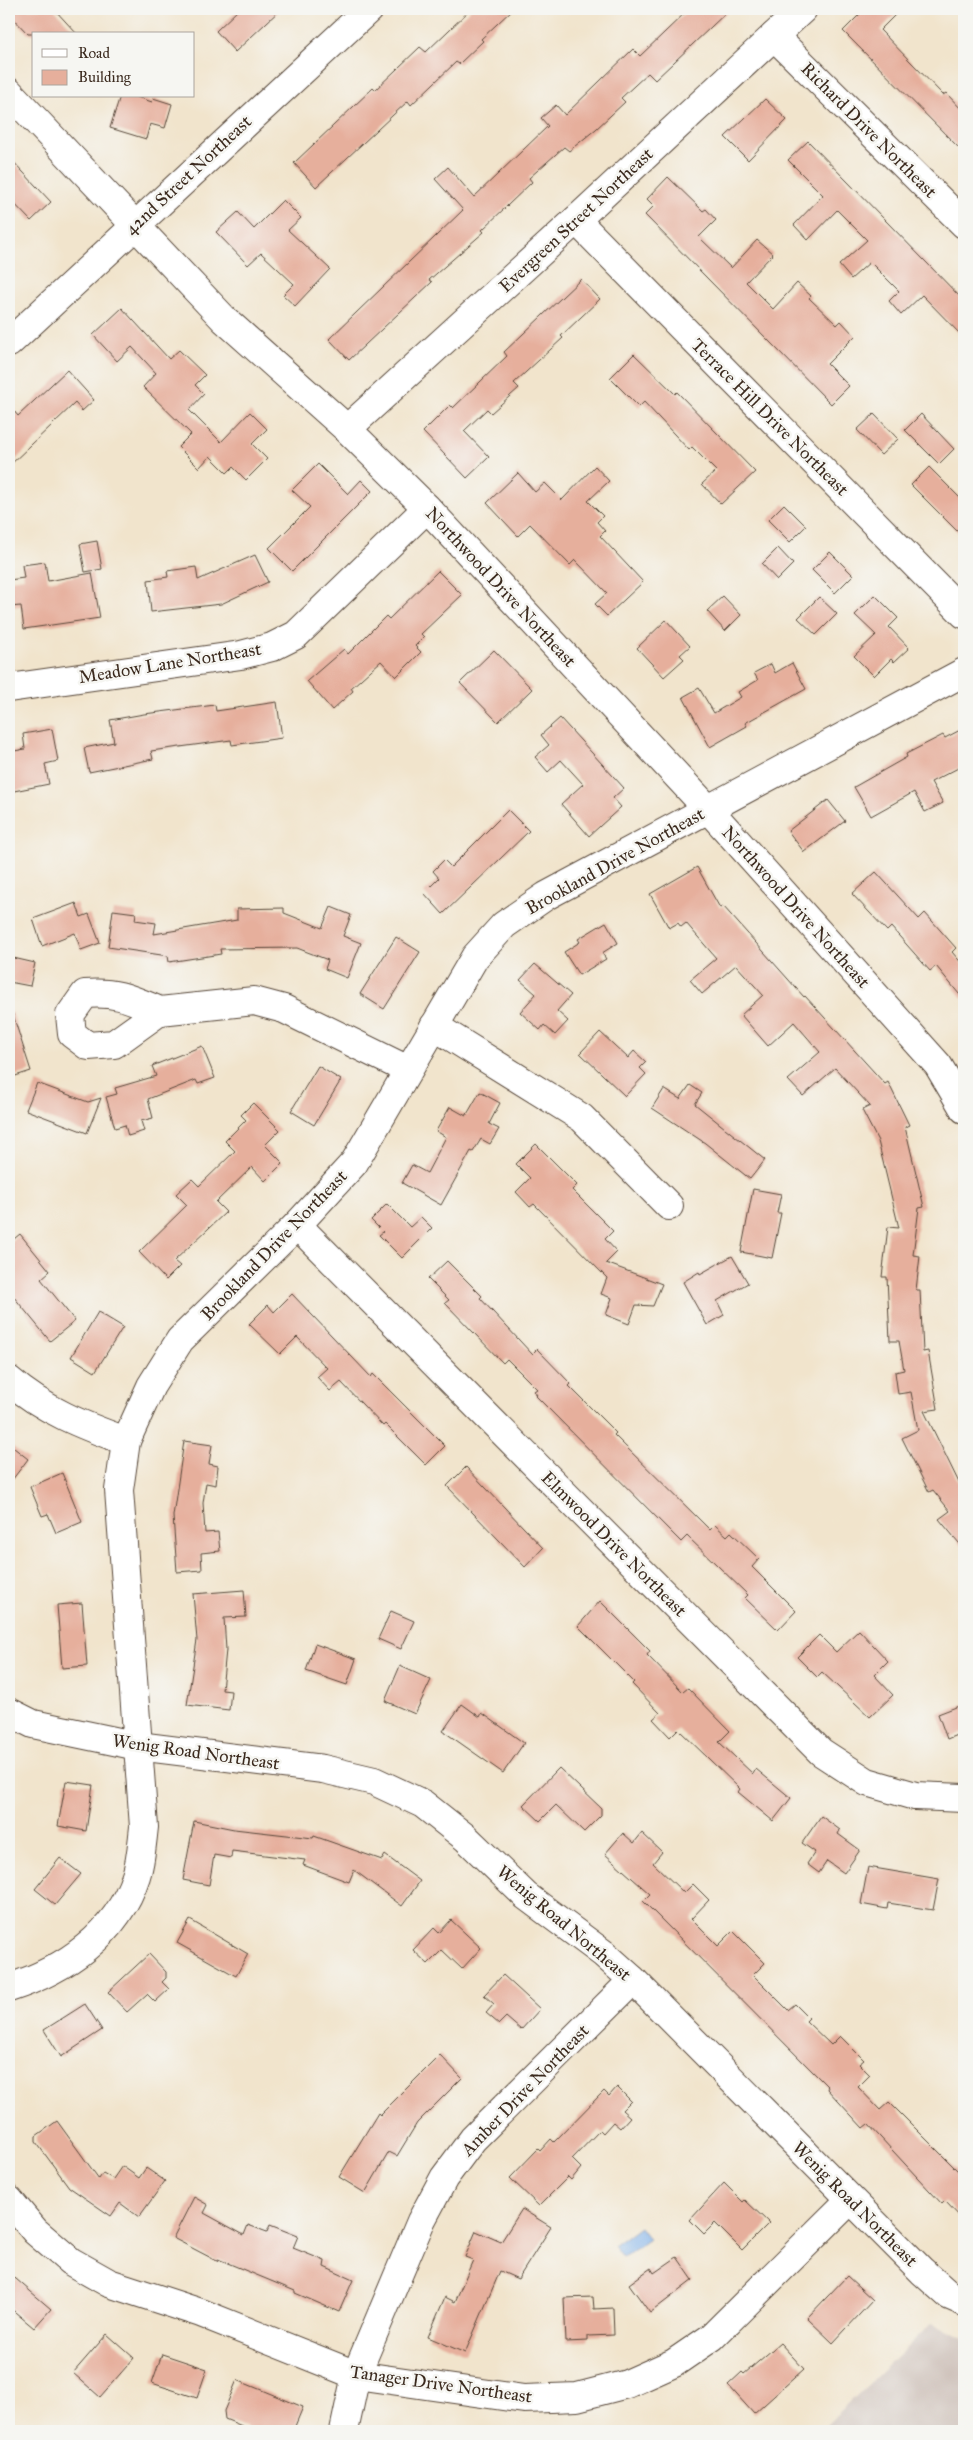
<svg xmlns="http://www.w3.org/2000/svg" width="973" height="2440" font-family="'IM FELL Great Primer',serif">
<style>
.industrial{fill:#cec1ba}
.water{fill:#7cafe9;stroke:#5c6c84}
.building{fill:#e6af9c}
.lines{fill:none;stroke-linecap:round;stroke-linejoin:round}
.minor-casing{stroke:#564638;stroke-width:30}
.major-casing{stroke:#564638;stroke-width:30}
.minor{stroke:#fff;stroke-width:28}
.major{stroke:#fff;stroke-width:28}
.labels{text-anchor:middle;stroke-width:5;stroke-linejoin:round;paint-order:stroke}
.street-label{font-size:18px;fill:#3b2a1e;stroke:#f6f6f2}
</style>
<rect width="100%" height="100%" fill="#f6f6f2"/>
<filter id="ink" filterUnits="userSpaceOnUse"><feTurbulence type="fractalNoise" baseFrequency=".02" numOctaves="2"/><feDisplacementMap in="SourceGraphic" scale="10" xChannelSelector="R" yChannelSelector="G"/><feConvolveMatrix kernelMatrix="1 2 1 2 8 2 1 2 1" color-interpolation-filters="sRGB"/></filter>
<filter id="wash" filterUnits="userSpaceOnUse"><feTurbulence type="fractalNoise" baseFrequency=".0096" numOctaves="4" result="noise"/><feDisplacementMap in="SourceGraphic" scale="20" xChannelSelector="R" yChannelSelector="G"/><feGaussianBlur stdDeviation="1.12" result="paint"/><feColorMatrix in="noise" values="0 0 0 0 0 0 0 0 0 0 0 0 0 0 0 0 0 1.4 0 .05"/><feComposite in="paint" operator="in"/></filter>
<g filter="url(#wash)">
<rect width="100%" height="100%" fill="#f1e4cc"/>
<path class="industrial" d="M 932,2323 L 964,2337 L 964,2431 L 820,2431 Z"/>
<path class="water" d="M 640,2227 L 649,2239 L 623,2258 L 614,2246 Z"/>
<g id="blocks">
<g class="building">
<path d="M 9,9 L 54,9 L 77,34 L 28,34 L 9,14 Z"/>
<path d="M 239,9 L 281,9 L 235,52 L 216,31 Z"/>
<path d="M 471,9 L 513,9 L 481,39 L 483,41 L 459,64 L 456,62 L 411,105 L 408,101 L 316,187 L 294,163 L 373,88 L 375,90 L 420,47 L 426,52 Z"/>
<path d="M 689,9 L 730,9 L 655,80 L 648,73 L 621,98 L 625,102 L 596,129 L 569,151 L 564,147 L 529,178 L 532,182 L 482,230 L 484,232 L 429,280 L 432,282 L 349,360 L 329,339 L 463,210 L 435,179 L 448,167 L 474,197 L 548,126 L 541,118 L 556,105 L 565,115 L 633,49 L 640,56 Z"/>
<path d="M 865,9 L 901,9 L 880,30 L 943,95 L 946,93 L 964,112 L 964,153 L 843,31 Z"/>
<path d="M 120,96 L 134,96 L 152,102 L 153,98 L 172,104 L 165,128 L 150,124 L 146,139 L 110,128 Z"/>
<path d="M 765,99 L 787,120 L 748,160 L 725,137 Z"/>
<path d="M 808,141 L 964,301 L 964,338 L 922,295 L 901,315 L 889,301 L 899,291 L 870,262 L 851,279 L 839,265 L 867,240 L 837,210 L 808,240 L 794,225 L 823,195 L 788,160 Z"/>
<path d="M 9,157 L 51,202 L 31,221 L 9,198 Z"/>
<path d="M 668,177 L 703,211 L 706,209 L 716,220 L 699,237 L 731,268 L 757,240 L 773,254 L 746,282 L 773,309 L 797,283 L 811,296 L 809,298 L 837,325 L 841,321 L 855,336 L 827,364 L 849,386 L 831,404 L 645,215 L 654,206 L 647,199 Z"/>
<path d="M 283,200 L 301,218 L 288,230 L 330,269 L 295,306 L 283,295 L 294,284 L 261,253 L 248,265 L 216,232 L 238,212 L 254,229 Z"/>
<path d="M 581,279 L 600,299 L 561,336 L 563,338 L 514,383 L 519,388 L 491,413 L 487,409 L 464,431 L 489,457 L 467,478 L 423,432 L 450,405 L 453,408 L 507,356 L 504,352 Z"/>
<path d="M 122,308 L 169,359 L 179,350 L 205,375 L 195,385 L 204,394 L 189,410 L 221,442 L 250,412 L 267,429 L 252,444 L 267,459 L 246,480 L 233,467 L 227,473 L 210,456 L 199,468 L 178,447 L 191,434 L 143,387 L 156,373 L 132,347 L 117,361 L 93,335 Z"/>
<path d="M 634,354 L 675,394 L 677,392 L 755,472 L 721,504 L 702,484 L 716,471 L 692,447 L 689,450 L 644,402 L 639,407 L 610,378 Z"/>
<path d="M 67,370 L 94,400 L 82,411 L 75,403 L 9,466 L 9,405 L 18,416 Z"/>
<path d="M 874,414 L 898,439 L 881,455 L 857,430 Z"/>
<path d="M 921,414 L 954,449 L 939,464 L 905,430 Z"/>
<path d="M 318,464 L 348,494 L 361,480 L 372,491 L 292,571 L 269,548 L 310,507 L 292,490 Z"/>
<path d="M 595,466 L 609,481 L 588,501 L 603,516 L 597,522 L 605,531 L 600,536 L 643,582 L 607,616 L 595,604 L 607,593 L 575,560 L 570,565 L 530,524 L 518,536 L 487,503 L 518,473 L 535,492 L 545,483 L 562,500 Z"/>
<path d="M 929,467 L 964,502 L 964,538 L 911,485 Z"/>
<path d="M 784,504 L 806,526 L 790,542 L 768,520 Z"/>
<path d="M 97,541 L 102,569 L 85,572 L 80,544 Z"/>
<path d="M 778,548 L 793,564 L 777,580 L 762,564 Z"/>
<path d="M 830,552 L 853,575 L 835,593 L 812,570 Z"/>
<path d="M 255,555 L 268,582 L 221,604 L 151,612 L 148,580 L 168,577 L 167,571 L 196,567 L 198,580 Z"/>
<path d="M 45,562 L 48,581 L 92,573 L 100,618 L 24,629 L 21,606 L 9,607 L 9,580 L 24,578 L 22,565 Z"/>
<path d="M 438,571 L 462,595 L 421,634 L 424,637 L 415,646 L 421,652 L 396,677 L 381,661 L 351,688 L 353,691 L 332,710 L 307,681 L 344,649 L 348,654 L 386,616 L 389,619 Z"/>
<path d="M 875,595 L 898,618 L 889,627 L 909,648 L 894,662 L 891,659 L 874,676 L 854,656 L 876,635 L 855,615 Z"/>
<path d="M 723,596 L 741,615 L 725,631 L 707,611 Z"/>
<path d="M 819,597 L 837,614 L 816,635 L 798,618 Z"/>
<path d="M 666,620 L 690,646 L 680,655 L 684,659 L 664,677 L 637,648 Z"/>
<path d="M 494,650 L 532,689 L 498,722 L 460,683 Z"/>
<path d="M 792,663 L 806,689 L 745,723 L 747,726 L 710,747 L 683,697 L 699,688 L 714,713 L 741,697 L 738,692 L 758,680 L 754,673 L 771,664 L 775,673 Z"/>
<path d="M 277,702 L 282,738 L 232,745 L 231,740 L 151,751 L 153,759 L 89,772 L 84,748 L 114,742 L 110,720 L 144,714 L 215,705 L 216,711 Z"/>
<path d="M 560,718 L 624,788 L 613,798 L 621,807 L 589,836 L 561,804 L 583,784 L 561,760 L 548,772 L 535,757 L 549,745 L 541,735 Z"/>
<path d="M 964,728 L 964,765 L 931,782 L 943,803 L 925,812 L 914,792 L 871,816 L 854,787 L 907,757 L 906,754 L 943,735 L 945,738 Z"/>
<path d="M 52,729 L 58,761 L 45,764 L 49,784 L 9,792 L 9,752 L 25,749 L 23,734 Z"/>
<path d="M 828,800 L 845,821 L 804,852 L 788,831 Z"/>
<path d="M 508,810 L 529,831 L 443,914 L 424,893 L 439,878 L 433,871 L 444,860 L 451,867 Z"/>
<path d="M 697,867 L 720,908 L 723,906 L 804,997 L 805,996 L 885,1084 L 888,1082 L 909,1125 L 905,1127 L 924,1207 L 919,1208 L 913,1255 L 920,1256 L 916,1290 L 920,1290 L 923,1352 L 928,1351 L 938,1409 L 924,1411 L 964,1493 L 964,1549 L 939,1519 L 950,1511 L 933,1490 L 929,1492 L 902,1438 L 918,1430 L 911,1392 L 898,1394 L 895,1372 L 904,1370 L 899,1341 L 890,1341 L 887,1277 L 882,1277 L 888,1227 L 899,1228 L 878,1141 L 862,1110 L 870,1106 L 835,1068 L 803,1096 L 788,1080 L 820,1052 L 794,1022 L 768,1046 L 741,1015 L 763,995 L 736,965 L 702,994 L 690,980 L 716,958 L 686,923 L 681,927 L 678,923 L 669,928 L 650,894 Z"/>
<path d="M 876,872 L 919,919 L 925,913 L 956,948 L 952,952 L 964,966 L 964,1000 L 936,966 L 930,971 L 891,927 L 887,931 L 852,894 Z"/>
<path d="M 76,903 L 81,917 L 89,914 L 100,943 L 81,950 L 75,933 L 42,946 L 33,919 Z"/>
<path d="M 331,907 L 351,915 L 343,936 L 361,943 L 347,978 L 325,969 L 328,960 L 297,948 L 220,949 L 221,954 L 169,962 L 168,956 L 108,947 L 113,910 L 136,913 L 135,920 L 156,923 L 154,934 L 237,920 L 237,909 L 284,908 L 284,913 L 322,928 Z"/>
<path d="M 606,922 L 618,943 L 602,953 L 606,959 L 579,975 L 564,952 L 580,942 L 578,939 Z"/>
<path d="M 396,937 L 420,952 L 384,1009 L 360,994 Z"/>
<path d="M 9,957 L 35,963 L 30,986 L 9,982 Z"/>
<path d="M 535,964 L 571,995 L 557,1011 L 568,1021 L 555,1035 L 544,1025 L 540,1030 L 520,1012 L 536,994 L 520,980 Z"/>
<path d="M 9,1012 L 12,1012 L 31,1071 L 9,1078 Z"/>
<path d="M 600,1032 L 628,1058 L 634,1051 L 646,1062 L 640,1068 L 646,1074 L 625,1096 L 580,1053 Z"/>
<path d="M 202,1046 L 215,1078 L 198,1084 L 196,1080 L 148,1099 L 153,1118 L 141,1121 L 144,1131 L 128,1136 L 125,1125 L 115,1128 L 106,1097 L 117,1094 L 115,1088 L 156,1076 L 152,1066 Z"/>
<path d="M 318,1066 L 341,1080 L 314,1125 L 291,1111 Z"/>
<path d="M 37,1083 L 88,1102 L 101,1098 L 87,1133 L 26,1110 Z"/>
<path d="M 690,1085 L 702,1093 L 695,1104 L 765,1160 L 750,1179 L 705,1143 L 652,1108 L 664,1089 L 680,1099 Z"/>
<path d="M 480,1092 L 500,1103 L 489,1124 L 499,1129 L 490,1144 L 481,1139 L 473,1152 L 471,1151 L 441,1205 L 402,1183 L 412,1165 L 427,1173 L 446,1137 L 436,1131 L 450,1107 L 466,1116 Z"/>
<path d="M 253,1103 L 280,1130 L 265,1145 L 283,1163 L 265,1181 L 252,1167 L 216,1202 L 226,1212 L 174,1261 L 180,1266 L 166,1280 L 139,1252 L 187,1205 L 176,1194 L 192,1179 L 199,1186 L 235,1151 L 225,1141 L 246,1120 L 241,1115 Z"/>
<path d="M 536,1144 L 577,1185 L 572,1190 L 613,1231 L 605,1239 L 617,1252 L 606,1263 L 662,1284 L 653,1306 L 636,1305 L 629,1324 L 606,1315 L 612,1298 L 601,1294 L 607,1278 L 534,1204 L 530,1207 L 516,1192 L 530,1178 L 516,1164 Z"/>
<path d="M 753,1189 L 781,1194 L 777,1213 L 781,1213 L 772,1258 L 741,1252 Z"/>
<path d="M 387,1204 L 410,1227 L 421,1217 L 432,1228 L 402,1258 L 379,1235 L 383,1232 L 371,1220 Z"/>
<path d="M 20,1234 L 50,1271 L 41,1279 L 75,1321 L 50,1341 L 9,1291 L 9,1243 Z"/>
<path d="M 732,1256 L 748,1283 L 717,1301 L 724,1315 L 707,1325 L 683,1282 L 699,1272 L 700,1274 Z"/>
<path d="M 447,1261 L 482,1296 L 480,1298 L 532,1354 L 537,1349 L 571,1384 L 569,1386 L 616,1433 L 614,1435 L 710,1530 L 715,1525 L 727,1536 L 731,1532 L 759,1559 L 752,1567 L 796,1611 L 778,1630 L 745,1598 L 748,1595 L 687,1536 L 681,1542 L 536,1396 L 537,1395 L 534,1391 L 537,1389 L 507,1359 L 503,1363 L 445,1303 L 449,1300 L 428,1279 Z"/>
<path d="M 292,1294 L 371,1377 L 373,1374 L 445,1446 L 426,1465 L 385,1424 L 383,1426 L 341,1382 L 330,1391 L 317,1377 L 327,1368 L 297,1337 L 280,1354 L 249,1324 L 268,1305 L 274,1312 Z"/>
<path d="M 98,1312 L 123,1327 L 95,1372 L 71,1357 Z"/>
<path d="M 184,1441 L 212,1445 L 209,1464 L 218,1466 L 216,1485 L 206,1483 L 203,1503 L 205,1533 L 218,1532 L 220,1551 L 201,1553 L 202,1570 L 177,1572 L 173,1516 Z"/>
<path d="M 9,1444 L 28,1459 L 9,1484 Z"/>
<path d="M 466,1467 L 543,1548 L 525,1567 L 447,1486 Z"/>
<path d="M 62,1473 L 82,1522 L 56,1533 L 48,1514 L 42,1516 L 30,1487 Z"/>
<path d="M 244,1590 L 246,1617 L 224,1618 L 226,1650 L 222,1690 L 231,1691 L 229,1710 L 187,1705 L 197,1640 L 193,1594 Z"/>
<path d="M 600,1601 L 650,1651 L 647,1655 L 683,1692 L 688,1688 L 730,1731 L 719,1742 L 753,1774 L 756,1769 L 791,1798 L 773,1821 L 738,1792 L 740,1789 L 678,1729 L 670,1737 L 653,1719 L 660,1713 L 632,1684 L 634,1682 L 578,1626 Z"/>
<path d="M 82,1603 L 87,1666 L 62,1668 L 57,1605 Z"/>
<path d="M 391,1611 L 414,1621 L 401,1649 L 378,1639 Z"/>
<path d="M 859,1630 L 888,1661 L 874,1675 L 893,1695 L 870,1717 L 822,1672 L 817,1677 L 797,1657 L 819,1635 L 836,1652 Z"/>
<path d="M 315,1644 L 356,1659 L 347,1685 L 306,1671 Z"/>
<path d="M 400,1666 L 431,1680 L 415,1714 L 385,1701 Z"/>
<path d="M 462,1704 L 480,1717 L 482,1713 L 524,1743 L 503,1773 L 443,1731 Z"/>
<path d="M 964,1704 L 964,1732 L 947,1739 L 938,1714 Z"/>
<path d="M 559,1768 L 601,1808 L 601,1815 L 584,1832 L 556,1805 L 540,1821 L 523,1805 Z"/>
<path d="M 66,1781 L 93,1785 L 86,1831 L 58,1826 Z"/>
<path d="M 821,1816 L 840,1830 L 838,1834 L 860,1850 L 844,1873 L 827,1861 L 819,1873 L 807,1864 L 815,1852 L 802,1843 Z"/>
<path d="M 194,1821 L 234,1829 L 313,1838 L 314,1836 L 382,1860 L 385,1855 L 420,1881 L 402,1906 L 354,1870 L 349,1882 L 303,1865 L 305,1860 L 232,1851 L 231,1858 L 214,1855 L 209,1885 L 183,1880 Z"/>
<path d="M 623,1833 L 634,1843 L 642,1833 L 662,1852 L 653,1863 L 684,1893 L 693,1884 L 709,1900 L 691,1919 L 718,1946 L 733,1931 L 765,1963 L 753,1975 L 788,2010 L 795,2004 L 809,2018 L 806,2021 L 831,2045 L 840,2036 L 864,2060 L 859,2064 L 870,2075 L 858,2087 L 880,2110 L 889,2102 L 964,2177 L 964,2221 L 945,2201 L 942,2204 L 868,2124 L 863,2128 L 827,2089 L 828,2087 L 643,1901 L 650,1894 L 605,1854 Z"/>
<path d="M 60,1858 L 81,1874 L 55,1905 L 35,1889 Z"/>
<path d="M 868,1867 L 939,1879 L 933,1910 L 888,1903 L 887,1909 L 861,1904 Z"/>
<path d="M 190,1920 L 248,1954 L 236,1976 L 177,1943 Z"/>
<path d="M 451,1920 L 481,1948 L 462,1969 L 442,1950 L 428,1964 L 413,1950 L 434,1928 L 439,1933 Z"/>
<path d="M 149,1954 L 166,1972 L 166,1978 L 162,1982 L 169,1989 L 155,2002 L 147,1994 L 127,2012 L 108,1992 Z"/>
<path d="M 503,1975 L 540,2009 L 521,2030 L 506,2017 L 499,2024 L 486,2013 L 494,2004 L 484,1995 Z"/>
<path d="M 85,2004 L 102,2030 L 61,2057 L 44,2030 Z"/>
<path d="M 440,2055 L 462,2078 L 417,2123 L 397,2156 L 389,2152 L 365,2193 L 339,2177 L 378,2113 L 380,2115 Z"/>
<path d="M 617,2087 L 631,2101 L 622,2110 L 630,2117 L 620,2128 L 613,2122 L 603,2133 L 600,2130 L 572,2159 L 581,2168 L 571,2180 L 568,2177 L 539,2206 L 510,2178 L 538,2149 L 540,2151 L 551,2139 L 554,2142 L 604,2091 L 609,2096 Z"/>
<path d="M 57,2121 L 99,2179 L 103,2173 L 113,2179 L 122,2166 L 139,2178 L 146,2168 L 165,2181 L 139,2217 L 120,2203 L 111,2216 L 69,2187 L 36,2142 L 36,2136 Z"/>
<path d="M 724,2183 L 743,2202 L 745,2200 L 769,2223 L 742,2250 L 715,2223 L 704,2234 L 690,2220 Z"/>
<path d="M 194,2197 L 208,2205 L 204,2213 L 244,2235 L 248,2225 L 267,2232 L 270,2225 L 298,2236 L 293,2248 L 325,2261 L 324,2267 L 353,2280 L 339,2312 L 295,2293 L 295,2291 L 218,2259 L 217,2261 L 173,2238 Z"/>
<path d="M 522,2209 L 551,2227 L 518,2279 L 500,2271 L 465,2353 L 428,2337 L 445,2297 L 455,2302 L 473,2260 L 465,2257 L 476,2231 L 501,2242 Z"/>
<path d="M 677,2257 L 693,2280 L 650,2313 L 629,2284 L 651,2268 L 654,2273 Z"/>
<path d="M 9,2273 L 51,2309 L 34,2328 L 9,2307 Z"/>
<path d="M 847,2276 L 873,2300 L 833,2343 L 807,2318 Z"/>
<path d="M 593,2297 L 594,2309 L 613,2308 L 614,2335 L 588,2336 L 588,2341 L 566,2342 L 564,2298 Z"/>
<path d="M 107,2334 L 134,2358 L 100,2397 L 73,2373 Z"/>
<path d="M 780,2343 L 804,2369 L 754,2414 L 728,2385 L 742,2372 L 744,2374 Z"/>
<path d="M 162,2354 L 207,2369 L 197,2398 L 152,2383 Z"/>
<path d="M 237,2380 L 303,2407 L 293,2431 L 254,2431 L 225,2419 L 224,2411 Z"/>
</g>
</g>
</g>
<g filter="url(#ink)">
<use href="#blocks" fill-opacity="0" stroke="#564638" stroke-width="1"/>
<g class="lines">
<g class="minor-casing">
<g id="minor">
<path d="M 774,36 L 964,224"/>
<path d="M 9,92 L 224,319 L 347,429 L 427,508 L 708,809 L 938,1065 L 964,1109"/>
<path d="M 576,220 L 964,614"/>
<path d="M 347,429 L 576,220 L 803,9"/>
<path d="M 9,688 L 241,655 L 272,647 L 296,635 L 427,508"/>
<path d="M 160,1011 C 131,999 116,991 85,994 L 70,1015 L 72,1034 L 88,1046 L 114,1044 L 160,1011 L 254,1001 L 284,1009 L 408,1070"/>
<path d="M 434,1026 L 582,1118 L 669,1206"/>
<path d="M 297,1225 L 821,1752 L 867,1782 L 915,1796 L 964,1798"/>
<path d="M 9,1380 C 43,1410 84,1426 126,1441"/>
<path d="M 9,1712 L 33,1724 L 138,1746 L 323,1769 L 374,1781 L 423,1804 L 466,1838 L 526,1896 L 604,1954 L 633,1980 L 922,2271 L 950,2296 L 964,2302"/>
<path d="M 9,1988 C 64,1970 117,1935 136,1876 C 141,1861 142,1843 144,1827 L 119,1490 L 126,1441 L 151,1386 L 180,1340 L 297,1225 L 354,1163 L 475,957 L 504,925 L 546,896 L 964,672"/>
<path d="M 9,2200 L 35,2231 L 70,2261 L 109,2283 L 201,2313 L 356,2375 L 524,2399 L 577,2397 L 627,2384 L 674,2363 L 712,2337 L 850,2200"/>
<path d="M 344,2431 L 356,2375 L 421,2221 L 444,2178 L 473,2139 L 633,1980"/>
</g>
</g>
<g class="major-casing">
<path id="major" d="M 9,343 L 369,9"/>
</g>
<use href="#minor" class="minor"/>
<use href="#major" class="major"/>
</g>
</g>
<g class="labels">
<g class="street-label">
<text transform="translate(869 130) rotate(45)" y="6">Richard Drive Northeast</text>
<text transform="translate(188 175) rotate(-43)" y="6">42nd Street Northeast</text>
<text transform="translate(576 220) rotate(-43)" y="6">Evergreen Street Northeast</text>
<text transform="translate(770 417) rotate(45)" y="6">Terrace Hill Drive Northeast</text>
<text transform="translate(501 587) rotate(47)" y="6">Northwood Drive Northeast</text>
<text transform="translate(170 663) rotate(-9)" y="6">Meadow Lane Northeast</text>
<text transform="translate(615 861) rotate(-29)" y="6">Brookland Drive Northeast</text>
<text transform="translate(796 907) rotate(48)" y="6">Northwood Drive Northeast</text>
<text transform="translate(274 1245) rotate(-46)" y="6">Brookland Drive Northeast</text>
<text transform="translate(614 1544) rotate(45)" y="6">Elmwood Drive Northeast</text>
<text transform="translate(196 1752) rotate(8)" y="6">Wenig Road Northeast</text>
<text transform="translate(564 1923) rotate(40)" y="6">Wenig Road Northeast</text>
<text transform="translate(525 2090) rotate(-46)" y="6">Amber Drive Northeast</text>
<text transform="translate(855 2204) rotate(45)" y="6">Wenig Road Northeast</text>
<text transform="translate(441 2384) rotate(8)" y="6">Tanager Drive Northeast</text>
</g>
</g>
<rect width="973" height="2440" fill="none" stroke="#f6f6f2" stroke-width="30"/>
<rect x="32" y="32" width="162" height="65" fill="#f6f6f2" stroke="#aba49d"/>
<rect x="42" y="49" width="25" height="8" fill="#ffffff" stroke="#aba49d"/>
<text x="78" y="58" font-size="15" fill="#3b2a1e">Road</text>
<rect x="42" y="70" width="25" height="15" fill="#e6af9c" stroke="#aba49d"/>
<text x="78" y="82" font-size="15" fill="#3b2a1e">Building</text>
</svg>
